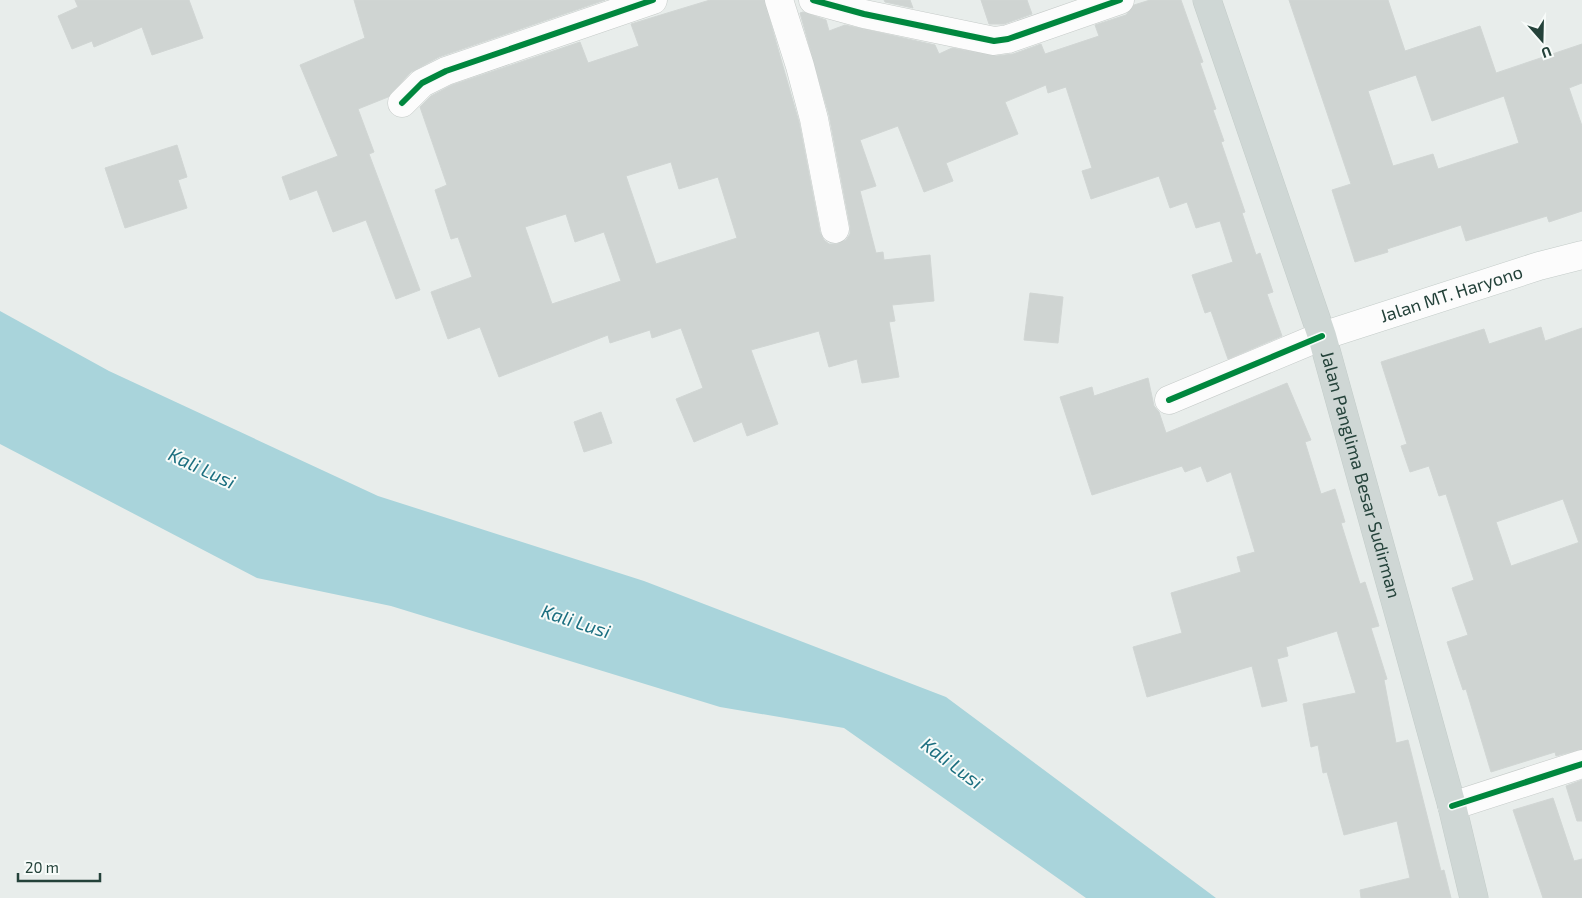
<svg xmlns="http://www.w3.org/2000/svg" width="1582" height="898" font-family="'Exo 2',sans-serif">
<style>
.water{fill:#a9d4db}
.building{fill:#cfd4d2;stroke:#d1d6d4;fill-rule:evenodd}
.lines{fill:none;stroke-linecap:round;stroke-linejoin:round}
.street-casing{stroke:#c5cac8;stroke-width:29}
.secondary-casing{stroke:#c3cbc8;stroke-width:29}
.primary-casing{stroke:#c3ccc9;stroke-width:29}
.street{stroke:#fcfcfc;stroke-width:28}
.secondary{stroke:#fcfcfc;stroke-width:28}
.primary{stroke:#cfd7d5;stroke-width:28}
.cycleway-casing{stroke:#f7fbf9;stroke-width:9}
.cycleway{stroke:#00873e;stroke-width:6}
.labels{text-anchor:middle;stroke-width:4;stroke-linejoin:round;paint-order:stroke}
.street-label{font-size:18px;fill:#24423a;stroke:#f7fbf9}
.water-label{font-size:19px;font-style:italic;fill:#1c6f80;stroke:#f7fbf9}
</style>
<rect width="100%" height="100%" fill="#e8edeb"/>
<path class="water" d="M 0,311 L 109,371 L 378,496 L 644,581 L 946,697 L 1216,898 L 1086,898 L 844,728 L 720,707 L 391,606 L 257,578 L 0,444 Z"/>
<g class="building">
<path d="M 75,0 L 189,0 L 203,38 L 152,55 L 142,27 L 94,47 L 92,41 L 72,49 L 58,16 L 78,7 Z"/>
<path d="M 354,0 L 605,0 L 439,57 L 411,72 L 388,97 L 358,109 L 374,152 L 369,154 L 420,290 L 396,299 L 366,220 L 333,232 L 317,190 L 290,200 L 282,177 L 338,156 L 300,65 L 365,38 Z"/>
<path d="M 710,0 L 764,0 L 799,122 L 820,232 L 824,240 L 829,244 L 837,244 L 846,240 L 850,234 L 850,226 L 829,115 L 800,13 L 803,12 L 826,20 L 829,31 L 845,25 L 935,45 L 939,54 L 952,48 L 996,56 L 1013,54 L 1041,44 L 1045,54 L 1099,36 L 1095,25 L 1126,15 L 1134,5 L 1150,0 L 1181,0 L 1203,62 L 1200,63 L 1216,109 L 1213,110 L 1224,141 L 1221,142 L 1245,212 L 1242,213 L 1256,255 L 1260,253 L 1273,292 L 1267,294 L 1282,336 L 1228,359 L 1211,311 L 1205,313 L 1192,275 L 1233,262 L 1220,221 L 1196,228 L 1187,202 L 1170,208 L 1159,176 L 1091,199 L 1082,171 L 1092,168 L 1066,87 L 1048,93 L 1046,85 L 1005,102 L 1018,134 L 946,163 L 953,181 L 924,192 L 898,126 L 860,140 L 876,186 L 860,191 L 876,253 L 883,252 L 884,260 L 930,255 L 934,301 L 892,305 L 895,321 L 889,322 L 899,377 L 862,383 L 857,359 L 829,367 L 819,331 L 751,350 L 778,424 L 747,436 L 742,422 L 694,442 L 676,399 L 703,388 L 681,328 L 652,338 L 650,330 L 610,343 L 608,335 L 499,377 L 480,327 L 448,339 L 431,292 L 472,277 L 458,237 L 451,239 L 435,190 L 447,185 L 420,107 L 431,96 L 452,85 L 580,42 L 588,63 L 639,46 L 631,24 ZM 671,162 L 679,189 L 718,177 L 737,238 L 656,264 L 626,176 ZM 566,214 L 575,242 L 604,232 L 621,281 L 552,304 L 525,227 Z"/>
<path d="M 884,0 L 910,0 L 913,8 L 885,2 Z"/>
<path d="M 981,0 L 1027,0 L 1032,14 L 1004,24 L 989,24 Z"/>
<path d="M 1289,0 L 1388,0 L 1405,51 L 1480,26 L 1496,73 L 1582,44 L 1582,83 L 1569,88 L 1582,126 L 1582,211 L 1549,222 L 1547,216 L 1466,241 L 1461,225 L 1387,249 L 1388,252 L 1355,262 L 1332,190 L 1351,184 ZM 1416,75 L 1432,121 L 1504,96 L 1519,143 L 1438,169 L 1433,154 L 1393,166 L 1368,91 Z"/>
<path d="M 177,145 L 187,177 L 178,180 L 187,208 L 125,228 L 105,168 Z"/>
<path d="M 1030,293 L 1063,297 L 1058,343 L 1024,340 Z"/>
<path d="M 1541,327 L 1545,341 L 1582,328 L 1582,749 L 1556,756 L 1555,752 L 1491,772 L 1466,689 L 1463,690 L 1447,642 L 1468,635 L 1452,588 L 1474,580 L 1446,494 L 1439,496 L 1429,466 L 1410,472 L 1401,446 L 1407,444 L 1381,362 L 1484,329 L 1489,344 ZM 1563,499 L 1579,543 L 1580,542 L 1511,566 L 1496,522 Z"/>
<path d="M 1148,378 L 1154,406 L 1159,412 L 1166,433 L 1287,383 L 1311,440 L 1305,442 L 1321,494 L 1335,489 L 1345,522 L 1341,523 L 1360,584 L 1365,582 L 1379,626 L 1371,628 L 1387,679 L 1384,680 L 1396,743 L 1408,740 L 1441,871 L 1444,870 L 1451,898 L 1361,898 L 1360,890 L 1410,878 L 1397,821 L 1344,835 L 1327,772 L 1323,773 L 1318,745 L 1311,747 L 1303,704 L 1356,693 L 1337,631 L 1286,647 L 1288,656 L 1277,659 L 1287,701 L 1262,707 L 1252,666 L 1147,697 L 1133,647 L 1182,633 L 1171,593 L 1241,572 L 1237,557 L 1255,552 L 1231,472 L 1207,482 L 1201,466 L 1185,472 L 1182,466 L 1092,495 L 1060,397 L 1092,387 L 1094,396 Z"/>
<path d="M 601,412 L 612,443 L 584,452 L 574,422 Z"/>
<path d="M 1582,780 L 1582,821 L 1577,821 L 1566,786 Z"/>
<path d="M 1553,798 L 1574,861 L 1582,859 L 1582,898 L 1543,898 L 1513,810 Z"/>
</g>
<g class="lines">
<g class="street-casing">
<g id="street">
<path d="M 779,0 L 800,66 L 814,119 L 835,229"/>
<path d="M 813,0 L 864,14 L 994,41 L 1008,39 L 1120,0"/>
<path d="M 402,103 L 422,83 L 446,71 L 653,0"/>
<path d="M 1169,400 L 1322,336"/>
<path d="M 1452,806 L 1582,764"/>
</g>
</g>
<g class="secondary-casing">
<g id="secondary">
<path id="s1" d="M 1322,336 L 1539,266 L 1582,255"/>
</g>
</g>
<g class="primary-casing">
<g id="primary">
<path id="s2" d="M 1207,0 L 1322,336 L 1452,806 L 1474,898"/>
</g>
</g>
<use href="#street" class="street"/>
<use href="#secondary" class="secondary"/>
<use href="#primary" class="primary"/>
<g class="cycleway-casing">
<g id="cycleway">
<path d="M 813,0 L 864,14 L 994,41 L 1008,39 L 1120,0"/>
<path d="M 402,103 L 422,83 L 446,71 L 653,0"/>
<path d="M 1169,400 L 1322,336"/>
<path d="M 1452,806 L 1582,764"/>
</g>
</g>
<use href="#cycleway" class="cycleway"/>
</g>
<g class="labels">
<g class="street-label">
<text dy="6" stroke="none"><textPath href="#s1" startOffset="136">Jalan MT. Haryono</textPath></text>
<text dy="6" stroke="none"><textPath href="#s2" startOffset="499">Jalan Panglima Besar Sudirman</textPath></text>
</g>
<g class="water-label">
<text transform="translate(202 468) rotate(25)" y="7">Kali Lusi</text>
<text transform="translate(576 621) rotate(18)" y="7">Kali Lusi</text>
<text transform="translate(952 763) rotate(37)" y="7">Kali Lusi</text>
</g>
</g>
<g transform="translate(1542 40) rotate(160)" stroke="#f7fbf9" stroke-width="4" paint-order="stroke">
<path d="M0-4L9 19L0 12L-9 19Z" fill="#24423a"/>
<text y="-8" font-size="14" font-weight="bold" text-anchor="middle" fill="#24423a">U</text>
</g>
<path d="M18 873v8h82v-8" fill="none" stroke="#24423a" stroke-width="2.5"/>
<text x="25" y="873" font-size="15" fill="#24423a" stroke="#f7fbf9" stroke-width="4" paint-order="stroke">20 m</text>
</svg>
